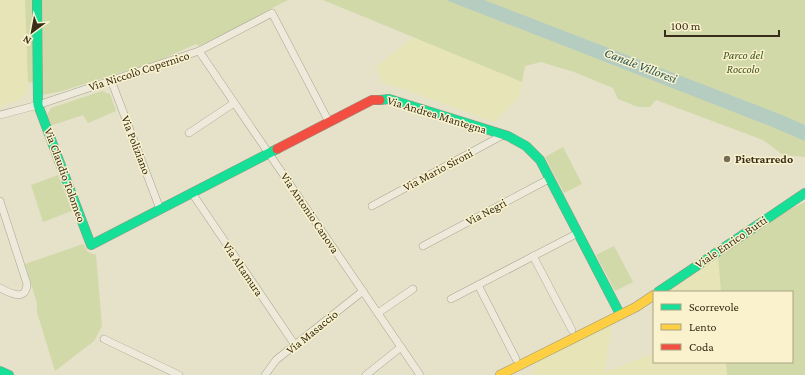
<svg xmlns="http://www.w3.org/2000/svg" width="805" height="375" font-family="'Crimson Pro',serif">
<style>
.farmland{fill:#e7e5b7}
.green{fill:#d1d9a9}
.water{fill:#b5ccc1}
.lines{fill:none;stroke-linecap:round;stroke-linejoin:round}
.street-casing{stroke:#aaa593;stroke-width:8}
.fast-casing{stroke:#999483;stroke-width:10}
.slow-casing{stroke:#999483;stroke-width:10}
.jam-casing{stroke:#999483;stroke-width:10}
.street{stroke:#edeadb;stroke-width:7}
.fast{stroke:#16e098;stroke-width:9}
.slow{stroke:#ffcf43;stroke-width:9}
.jam{stroke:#f24e42;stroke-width:9}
.poi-dot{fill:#756c57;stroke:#f9f2cc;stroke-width:1.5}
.labels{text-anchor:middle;stroke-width:3;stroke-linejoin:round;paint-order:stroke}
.park-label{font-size:12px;font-style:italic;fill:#41571f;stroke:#f9f2cc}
.street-label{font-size:12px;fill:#392d1a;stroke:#f9f2cc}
.poi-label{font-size:12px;font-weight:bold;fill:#392d1a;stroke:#f9f2cc;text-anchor:start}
.water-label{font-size:13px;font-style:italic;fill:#28565a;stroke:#f9f2cc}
</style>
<rect width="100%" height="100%" fill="#e5e2c9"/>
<g class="farmland">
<path d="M 0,0 L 25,0 L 28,89 L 27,93 L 22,98 L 0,107 Z"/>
<path d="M 441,15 L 506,39 L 526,66 L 519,97 L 495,122 L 382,82 L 376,67 Z"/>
<path d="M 718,256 L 721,292 L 664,292 Z"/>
<path d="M 613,321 L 604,373 L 654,353 L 654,362 L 726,362 L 727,375 L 533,375 L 535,361 Z"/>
</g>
<g class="green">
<path d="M 25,0 L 33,0 L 34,83 L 28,82 Z"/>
<path d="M 41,0 L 288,0 C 258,15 229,32 199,46 L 196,44 L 160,60 L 62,91 L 42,95 Z"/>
<path d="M 323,0 L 805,0 L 805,157 L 783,155 L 763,140 L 656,100 L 650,107 L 638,107 L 618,99 L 613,88 L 574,72 L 541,62 L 525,66 L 522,82 Z"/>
<path d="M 102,91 L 110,94 L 116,111 L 88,123 L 83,115 L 50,126 L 46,117 L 51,108 Z"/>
<path d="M 563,147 L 582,184 L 564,193 L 545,157 Z"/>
<path d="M 58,175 L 72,211 L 43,222 L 31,185 Z"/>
<path d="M 805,202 L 805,375 L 727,375 L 726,362 L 792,362 L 792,292 L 721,292 L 718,256 L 774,217 Z"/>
<path d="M 83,244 L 88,252 L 96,255 L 102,326 L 94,341 L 55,371 L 37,312 L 37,303 L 25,264 Z"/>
<path d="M 614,246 L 633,282 L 615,291 L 596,255 Z"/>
</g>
<path class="water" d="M 446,0 L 484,0 L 782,115 L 805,125 L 805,141 L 770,126 Z"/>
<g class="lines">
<g class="street-casing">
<g id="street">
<path d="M 199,51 L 420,375"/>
<path d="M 111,80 L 160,209"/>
<path d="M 0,115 L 38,105 L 199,51 L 272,13 L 329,122"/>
<path d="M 189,133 L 234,103"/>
<path d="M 192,193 L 295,345"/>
<path d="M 0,201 L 27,284 C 26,302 10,293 0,288"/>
<path d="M 372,206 L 503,135"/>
<path d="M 423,246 L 549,179"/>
<path d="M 533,256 L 572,330"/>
<path d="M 478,285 L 516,359"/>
<path d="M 451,299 L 578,233"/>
<path d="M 378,313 L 413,289"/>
<path d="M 104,339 L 179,375"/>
<path d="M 265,375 L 276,360 L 363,291"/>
<path d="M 366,375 L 401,347"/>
</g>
</g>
<g class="fast-casing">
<g id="fast">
<path d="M 37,0 L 38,105 L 91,245 L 277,149"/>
<path d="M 380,100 L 389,99 L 508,136 L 526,146 L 540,160 L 620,314"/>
<path d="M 658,292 L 805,193"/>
<path d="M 0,371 L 9,375"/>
</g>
</g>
<g class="slow-casing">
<path id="slow" d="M 500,375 L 636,307 L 654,295"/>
</g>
<g class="jam-casing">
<path id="jam" d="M 277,149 L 372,100 L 380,100"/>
</g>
<use href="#street" class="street"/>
<use href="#fast" class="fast"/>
<use href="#slow" class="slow"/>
<use href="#jam" class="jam"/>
</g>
<circle class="poi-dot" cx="727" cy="159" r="4"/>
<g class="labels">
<g class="park-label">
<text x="743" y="59">Parco del<tspan x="743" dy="14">Roccolo</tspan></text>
</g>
<g class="street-label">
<text transform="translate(139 71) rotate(-18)" y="4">Via Niccolò Copernico</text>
<text transform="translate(437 115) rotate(17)" y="4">Via Andrea Mantegna</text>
<text transform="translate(136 145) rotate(69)" y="4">Via Poliziano</text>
<text transform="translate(438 170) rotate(-28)" y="4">Via Mario Sironi</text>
<text transform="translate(65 175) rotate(70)" y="4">Via Claudio Tolomeo</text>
<text transform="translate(486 212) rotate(-28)" y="4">Via Negri</text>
<text transform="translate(310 213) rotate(56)" y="4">Via Antonio Canova</text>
<text transform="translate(731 242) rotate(-34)" y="4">Viale Enrico Butti</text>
<text transform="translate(243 269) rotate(56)" y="4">Via Altamura</text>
<text transform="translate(312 332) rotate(-39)" y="4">Via Masaccio</text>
</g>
<g class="poi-label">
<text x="735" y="163">Pietrarredo</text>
</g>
<g class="water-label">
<text transform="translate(641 65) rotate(21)" y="5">Canale Villoresi</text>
</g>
</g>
<rect x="653" y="291" width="140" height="72" fill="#f9f2cc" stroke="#aca385"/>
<rect x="661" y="304" width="20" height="6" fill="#16e098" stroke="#aca385"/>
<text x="689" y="311" font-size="12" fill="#392d1a">Scorrevole</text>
<rect x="661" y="324" width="20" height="6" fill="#ffcf43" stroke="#aca385"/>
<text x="689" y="331" font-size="12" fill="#392d1a">Lento</text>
<rect x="661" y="344" width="20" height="6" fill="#f24e42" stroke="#aca385"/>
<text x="689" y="351" font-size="12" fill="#392d1a">Coda</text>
<g transform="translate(32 32) rotate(212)" stroke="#f9f2cc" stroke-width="3" paint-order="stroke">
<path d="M0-3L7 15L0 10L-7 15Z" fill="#392d1a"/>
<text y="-6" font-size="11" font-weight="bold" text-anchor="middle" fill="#392d1a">N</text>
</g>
<path d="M665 30v6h114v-6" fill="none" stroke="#392d1a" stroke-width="2"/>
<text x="671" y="30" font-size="12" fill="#392d1a" stroke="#f9f2cc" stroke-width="3" paint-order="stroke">100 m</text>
</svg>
